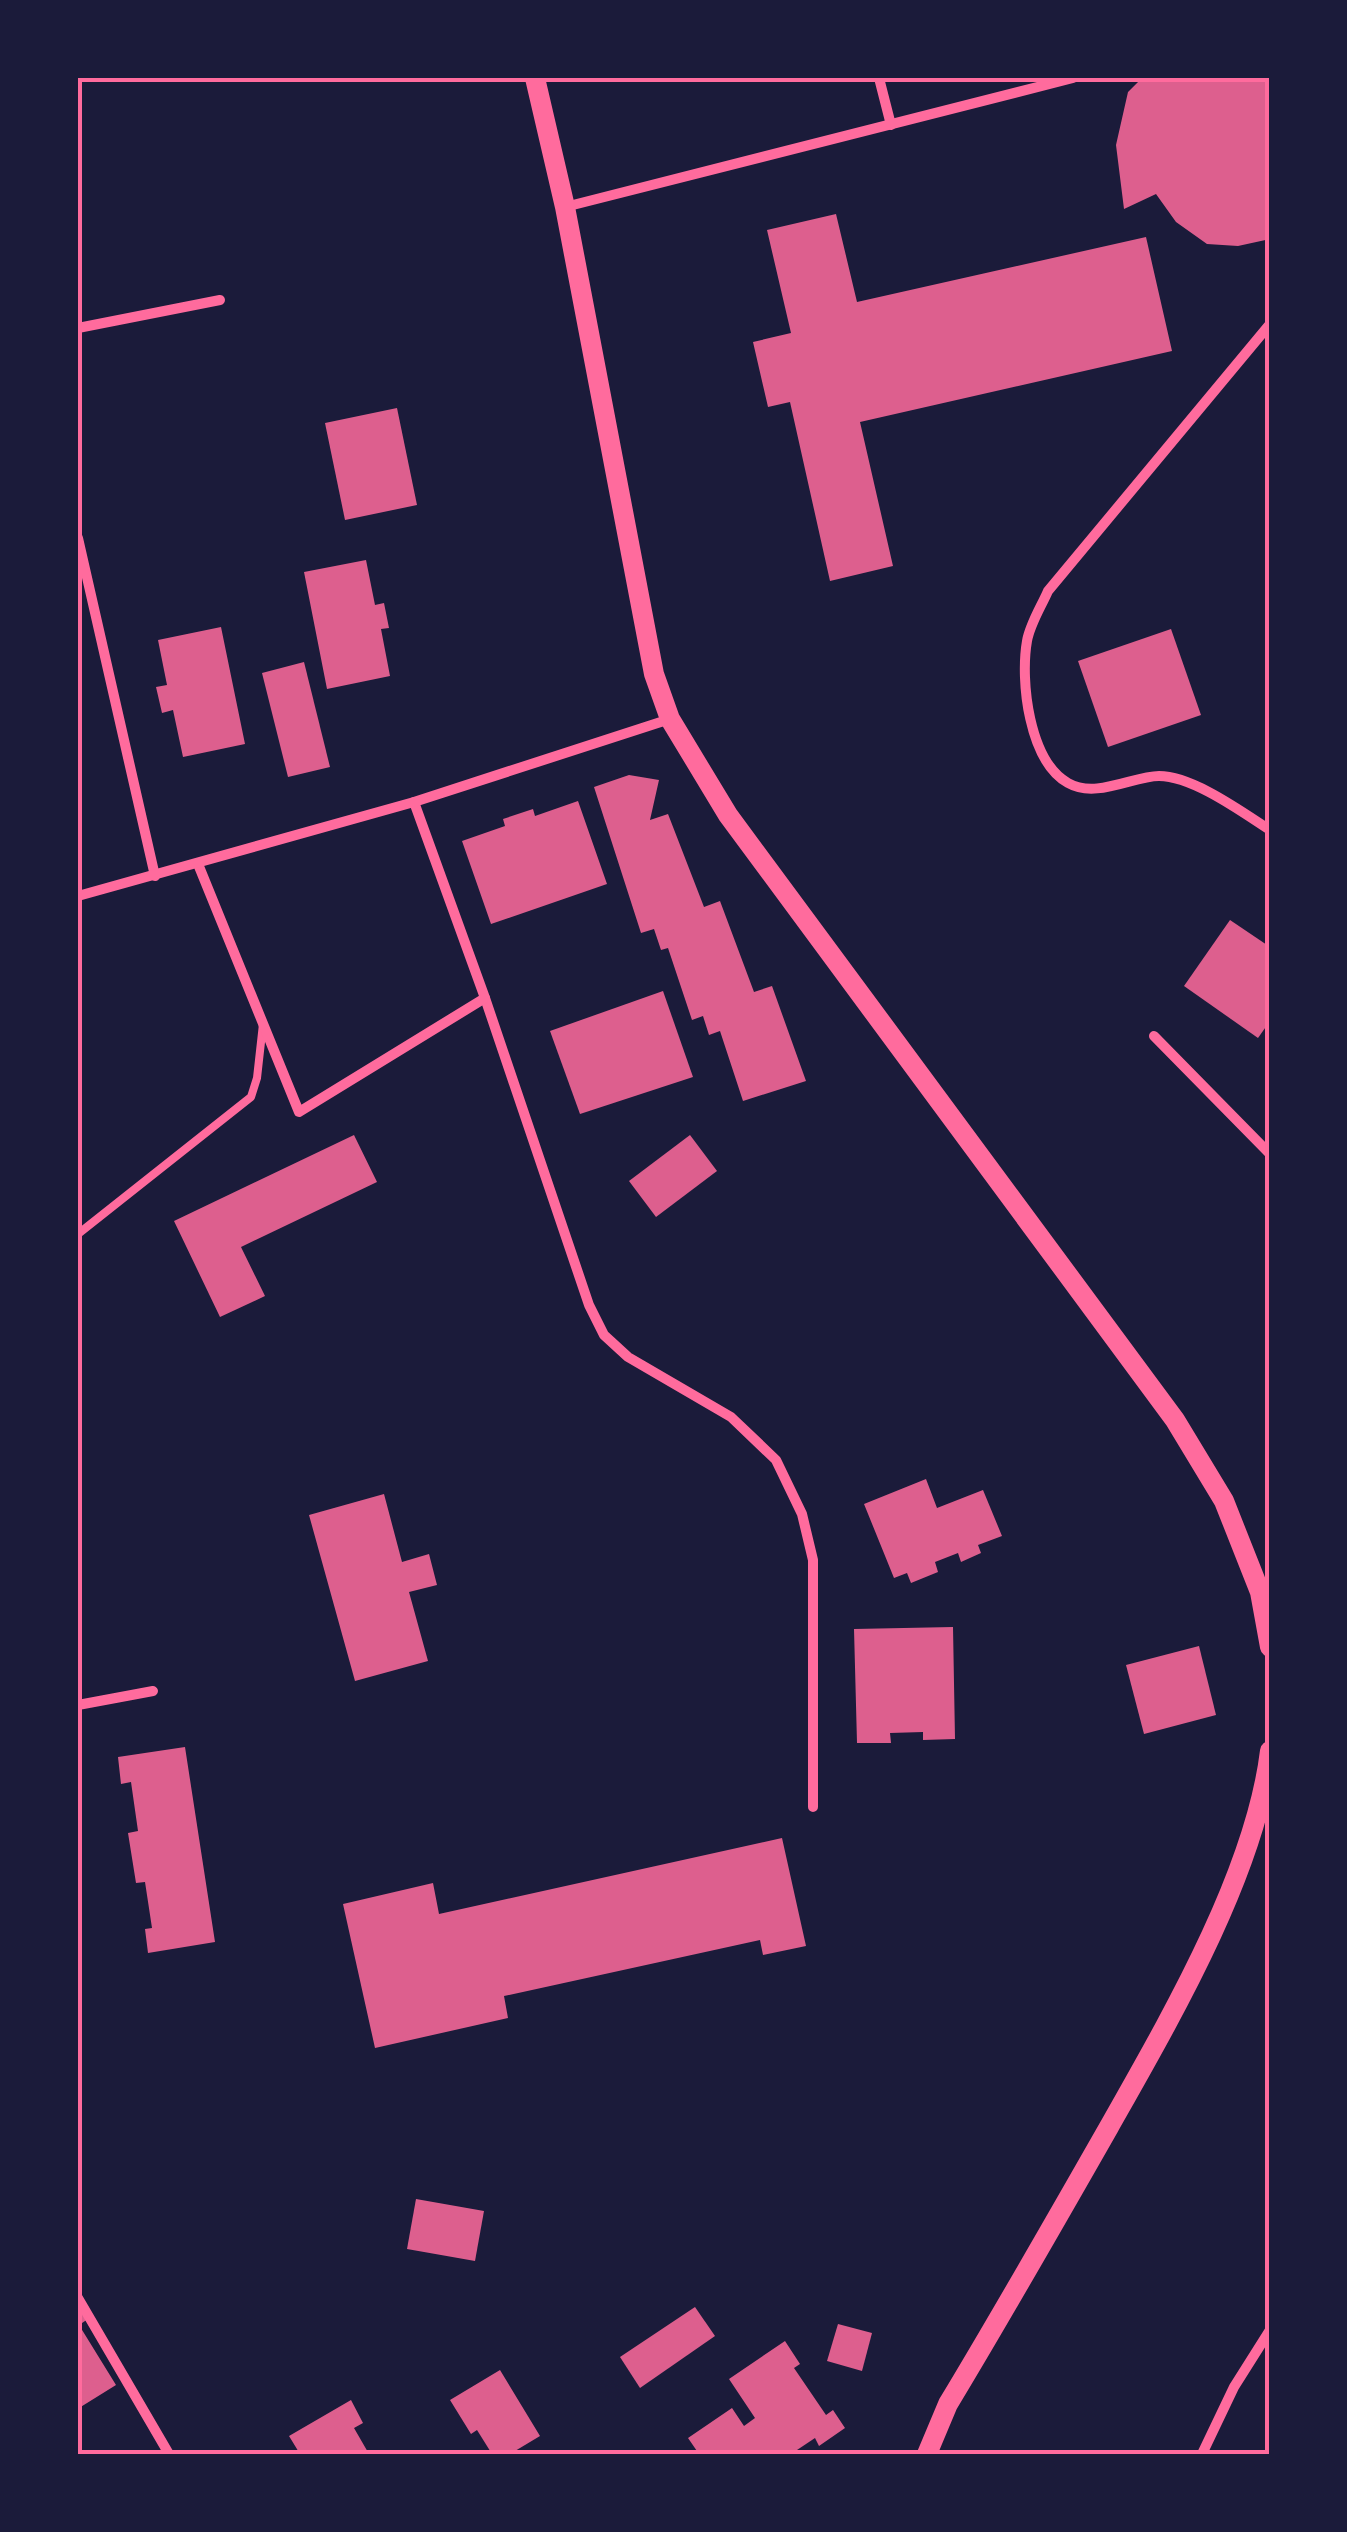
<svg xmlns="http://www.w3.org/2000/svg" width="1347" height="2532" font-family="Signika,sans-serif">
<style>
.building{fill:#dd5f8e}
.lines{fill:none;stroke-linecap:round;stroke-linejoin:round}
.service{stroke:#ff6b9d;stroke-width:8}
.minor{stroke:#ff6b9d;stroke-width:10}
.secondary{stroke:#ff6b9d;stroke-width:20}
.neatline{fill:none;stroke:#ff6b9d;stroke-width:4}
</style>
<rect width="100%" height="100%" fill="#1b1b3a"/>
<g class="building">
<path d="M 1142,78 L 1270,78 L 1270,239 L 1238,246 L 1207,244 L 1176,222 L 1156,194 L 1124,209 L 1116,145 L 1128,92 Z"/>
<path d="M 836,214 L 857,302 L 1146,237 L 1172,351 L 860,422 L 893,566 L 830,581 L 790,402 L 768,407 L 753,342 L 791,333 L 767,230 Z"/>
<path d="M 397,408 L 417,505 L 345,520 L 325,423 Z"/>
<path d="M 366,560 L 375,605 L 384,603 L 389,628 L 381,629 L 390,676 L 327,689 L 304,572 Z"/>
<path d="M 221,627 L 245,744 L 183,757 L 173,710 L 162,713 L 156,687 L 167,685 L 158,640 Z"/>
<path d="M 1171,629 L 1201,715 L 1108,747 L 1078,661 Z"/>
<path d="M 304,662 L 330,767 L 288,777 L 262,673 Z"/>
<path d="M 629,775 L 659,780 L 650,820 L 668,814 L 704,907 L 720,901 L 754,992 L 772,986 L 806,1081 L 743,1101 L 720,1031 L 709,1035 L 703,1016 L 692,1020 L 668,948 L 661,950 L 654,929 L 641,933 L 594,787 Z"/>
<path d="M 578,801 L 607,884 L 491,924 L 462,841 L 505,826 L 503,819 L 533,809 L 535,816 Z"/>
<path d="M 1230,920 L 1270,947 L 1270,1021 L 1258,1038 L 1184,986 Z"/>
<path d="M 663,991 L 693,1077 L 580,1114 L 550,1031 Z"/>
<path d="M 354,1135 L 377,1182 L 241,1247 L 265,1296 L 220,1317 L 174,1221 Z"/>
<path d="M 690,1135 L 717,1171 L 656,1217 L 629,1181 Z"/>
<path d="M 926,1479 L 937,1508 L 983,1490 L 1002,1536 L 978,1545 L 981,1553 L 961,1562 L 958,1553 L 935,1562 L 938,1572 L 911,1583 L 907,1573 L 894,1578 L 864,1504 Z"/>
<path d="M 384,1494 L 402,1562 L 429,1554 L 437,1585 L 409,1592 L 428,1661 L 355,1681 L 309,1515 Z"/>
<path d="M 953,1627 L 955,1739 L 923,1740 L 923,1732 L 890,1733 L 891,1743 L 857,1743 L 854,1629 Z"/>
<path d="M 1199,1646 L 1216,1715 L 1144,1734 L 1126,1665 Z"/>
<path d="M 185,1747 L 215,1942 L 148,1953 L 145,1929 L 152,1928 L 145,1882 L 136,1883 L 128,1833 L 138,1831 L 131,1782 L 121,1784 L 118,1757 Z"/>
<path d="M 782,1838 L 806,1946 L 763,1955 L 760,1940 L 504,1996 L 508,2018 L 375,2048 L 343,1904 L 433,1883 L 439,1914 Z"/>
<path d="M 416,2199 L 484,2211 L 475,2261 L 407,2249 Z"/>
<path d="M 78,2302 L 88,2319 L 79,2325 L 116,2385 L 79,2408 Z"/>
<path d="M 695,2307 L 715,2336 L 640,2388 L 620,2357 Z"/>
<path d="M 838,2324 L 872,2333 L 862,2371 L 827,2361 Z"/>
<path d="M 785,2341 L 800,2364 L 794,2368 L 826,2415 L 833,2410 L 845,2428 L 819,2446 L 815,2438 L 791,2454 L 699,2454 L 688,2438 L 732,2408 L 744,2426 L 755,2418 L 729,2379 Z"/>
<path d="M 500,2370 L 540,2436 L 510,2454 L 492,2454 L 477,2430 L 471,2434 L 450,2400 Z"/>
<path d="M 351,2400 L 363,2423 L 354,2428 L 369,2454 L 300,2454 L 289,2436 Z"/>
</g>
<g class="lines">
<path class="service" d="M 78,1234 L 251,1097 L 257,1078 L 263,1024"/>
<g class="minor">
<path d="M 879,78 L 891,125"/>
<path d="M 565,207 L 1073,78"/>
<path d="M 1270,324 L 1048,591 C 1041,607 1030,624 1027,641 C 1020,681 1029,761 1068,783 C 1096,799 1133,776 1159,776 C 1193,776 1242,812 1270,830"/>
<path d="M 78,328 L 220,300"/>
<path d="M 78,538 L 155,876"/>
<path d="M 414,802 L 485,998 L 589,1305 L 604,1335 L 628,1357 L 731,1417 L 776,1460 L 802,1514 L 813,1560 L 813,1807"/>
<path d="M 198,864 L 299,1112 L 485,998"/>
<path d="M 78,896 L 414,802 L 670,719"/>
<path d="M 1154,1036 L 1270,1154"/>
<path d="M 78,1705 L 153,1691"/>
<path d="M 78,2298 L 169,2454"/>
<path d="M 1202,2454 L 1234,2387 L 1270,2330"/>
</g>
<g class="secondary">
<path d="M 535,78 L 565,207 L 654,674 L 670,719 L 728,815 L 1175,1420 L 1224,1501 L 1260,1592 L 1270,1647"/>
<path d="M 927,2454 L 948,2404 C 1003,2313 1056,2220 1109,2127 C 1170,2019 1255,1874 1270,1751"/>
</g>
</g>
<rect width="1347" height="2532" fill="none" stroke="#1b1b3a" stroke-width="160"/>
<rect x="80" y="80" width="1187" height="2372" class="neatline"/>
</svg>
